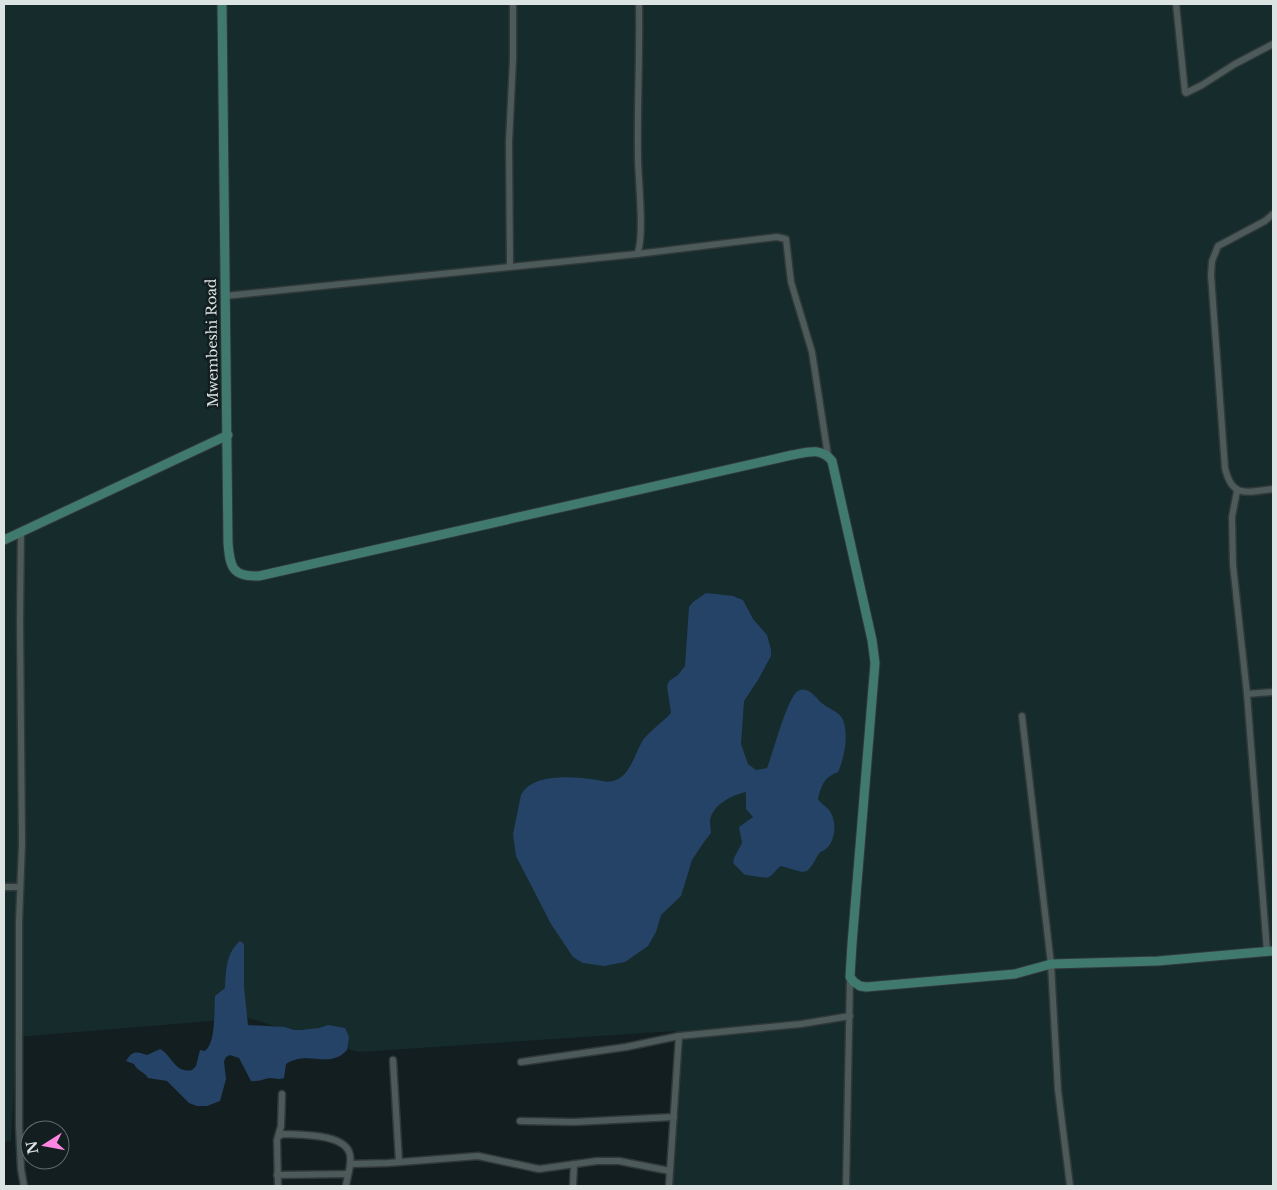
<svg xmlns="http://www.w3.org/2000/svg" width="1277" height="1190" font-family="'Libre Baskerville',serif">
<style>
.built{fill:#162b2c}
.water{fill:#254367}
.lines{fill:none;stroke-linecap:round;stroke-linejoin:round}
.street-casing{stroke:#313839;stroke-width:9}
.secondary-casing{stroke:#313839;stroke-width:11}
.street{stroke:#4c5a5a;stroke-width:6}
.secondary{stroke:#407a6f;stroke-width:9}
.labels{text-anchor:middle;stroke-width:5;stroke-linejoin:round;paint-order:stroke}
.street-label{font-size:14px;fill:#dbe3e3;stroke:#121e1f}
</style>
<rect width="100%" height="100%" fill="#121e1f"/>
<path class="built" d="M 4,4 L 1273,4 L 1273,1186 L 673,1186 L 675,1031 L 358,1052 L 248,1018 L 17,1037 L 11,1141 L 4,1142 Z"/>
<g class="water">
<path d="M 706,593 L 733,596 L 743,600 L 753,619 L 767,635 L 771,650 L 771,656 L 758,680 L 744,701 L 741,744 L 748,764 L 756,770 L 767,768 C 773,754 787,697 798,691 C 809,685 816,699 823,704 C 830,710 839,711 843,720 C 849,734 844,760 838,772 C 824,777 821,786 818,799 C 821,804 826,806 829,810 C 837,820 836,839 827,848 C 824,851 820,851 818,855 C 814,862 813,865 807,871 L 802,872 L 781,866 C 776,869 774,874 769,877 C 766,879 751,875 745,875 L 733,863 L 734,858 L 742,843 L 739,827 L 753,817 L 746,809 L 746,792 C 732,795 712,805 710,821 C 710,825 711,829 711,833 L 704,842 L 692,860 L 681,896 L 661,915 L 656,932 L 648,946 L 625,962 L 604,966 L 583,963 L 573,957 L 551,924 L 516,856 L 513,834 L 521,795 C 531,774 570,776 591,779 C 599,780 605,783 613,781 C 630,777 634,755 642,742 C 646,734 664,721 671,713 L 667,686 L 669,681 L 678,675 L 685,666 L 689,607 L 693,602 Z"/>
<path d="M 240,941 L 244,944 L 244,987 L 248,1025 L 285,1027 L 294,1030 L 301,1030 L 319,1028 L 328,1025 L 345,1028 L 349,1037 L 347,1050 C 329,1070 308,1049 286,1064 L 284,1078 C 278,1080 276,1078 270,1078 C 263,1079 258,1082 251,1081 L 239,1058 L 230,1055 L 226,1057 L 224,1061 L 226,1079 L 220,1101 L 207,1106 L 197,1106 L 189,1103 L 167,1081 L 148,1078 C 145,1072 137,1071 134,1064 L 126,1061 C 132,1051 136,1051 147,1055 L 160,1049 C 171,1054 175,1074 192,1070 L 196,1066 L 200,1050 L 205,1051 C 216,1043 214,1010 215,996 L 225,988 C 226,970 226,953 240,941 Z"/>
</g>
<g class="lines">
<g class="street-casing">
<g id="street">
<path d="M 1176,4 L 1185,92 L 1186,93 L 1202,85 L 1235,64 L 1273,44"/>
<path d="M 1273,214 L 1265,221 L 1218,246 L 1212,261 L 1211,275 L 1225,468 C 1232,499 1247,492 1273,489"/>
<path d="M 637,254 L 777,237 L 786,239 L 791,282 L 812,352 L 828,456"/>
<path d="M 510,266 L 509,142 L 513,59 L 513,4"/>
<path d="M 225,296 L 637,254 C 645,238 638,178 638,158 C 637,107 640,55 639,4"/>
<path d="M 1237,491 L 1232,517 L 1233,565 L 1247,694 L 1267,951"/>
<path d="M 21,532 L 20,621 L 22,844 L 19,922 L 19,1126 L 21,1169 L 24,1186"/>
<path d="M 1247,694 L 1273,692"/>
<path d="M 1022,716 L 1051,964 L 1058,1090 L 1070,1186"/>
<path d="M 4,887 L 20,887"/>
<path d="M 393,1060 L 399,1162"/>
<path d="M 521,1062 L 626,1047 L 679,1036 L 801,1024 L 850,1016"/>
<path d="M 520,1121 L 574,1122 L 674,1117"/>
<path d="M 279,1136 L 283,1134 C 299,1135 346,1133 350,1155 C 352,1166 347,1176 346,1186"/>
<path d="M 350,1164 L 388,1163 L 478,1156 L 539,1169 L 597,1161 L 619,1161 L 670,1171"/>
<path d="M 277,1175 L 348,1174"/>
<path d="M 278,1186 L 277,1140 L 281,1126 L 282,1094"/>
<path d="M 573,1186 L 574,1164"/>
<path d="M 669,1186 L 679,1036"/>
<path d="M 846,1186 L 850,977"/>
</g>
</g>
<g class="secondary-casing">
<g id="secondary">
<path d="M 222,4 L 228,543 C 230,567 232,577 259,576 L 792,455 C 808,452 821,447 832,461 L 872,640 L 875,663 L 852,944 L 850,977 L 854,982 L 860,986 L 866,987 L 1015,974 L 1051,964 L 1158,961 L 1273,951"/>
<path d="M 4,540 L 228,435"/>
</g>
</g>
<use href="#street" class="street"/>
<use href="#secondary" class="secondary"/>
</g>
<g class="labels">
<g class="street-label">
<text transform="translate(212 343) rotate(-91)" y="5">Mwembeshi Road</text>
</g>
</g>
<rect width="1277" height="1190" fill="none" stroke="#dbe3e3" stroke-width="10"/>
<g transform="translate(45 1145) rotate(259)"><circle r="24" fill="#121e1f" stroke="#626d6d"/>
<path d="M0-4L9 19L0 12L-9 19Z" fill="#fd86e2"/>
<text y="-8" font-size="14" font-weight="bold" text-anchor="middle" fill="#dbe3e3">N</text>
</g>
</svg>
